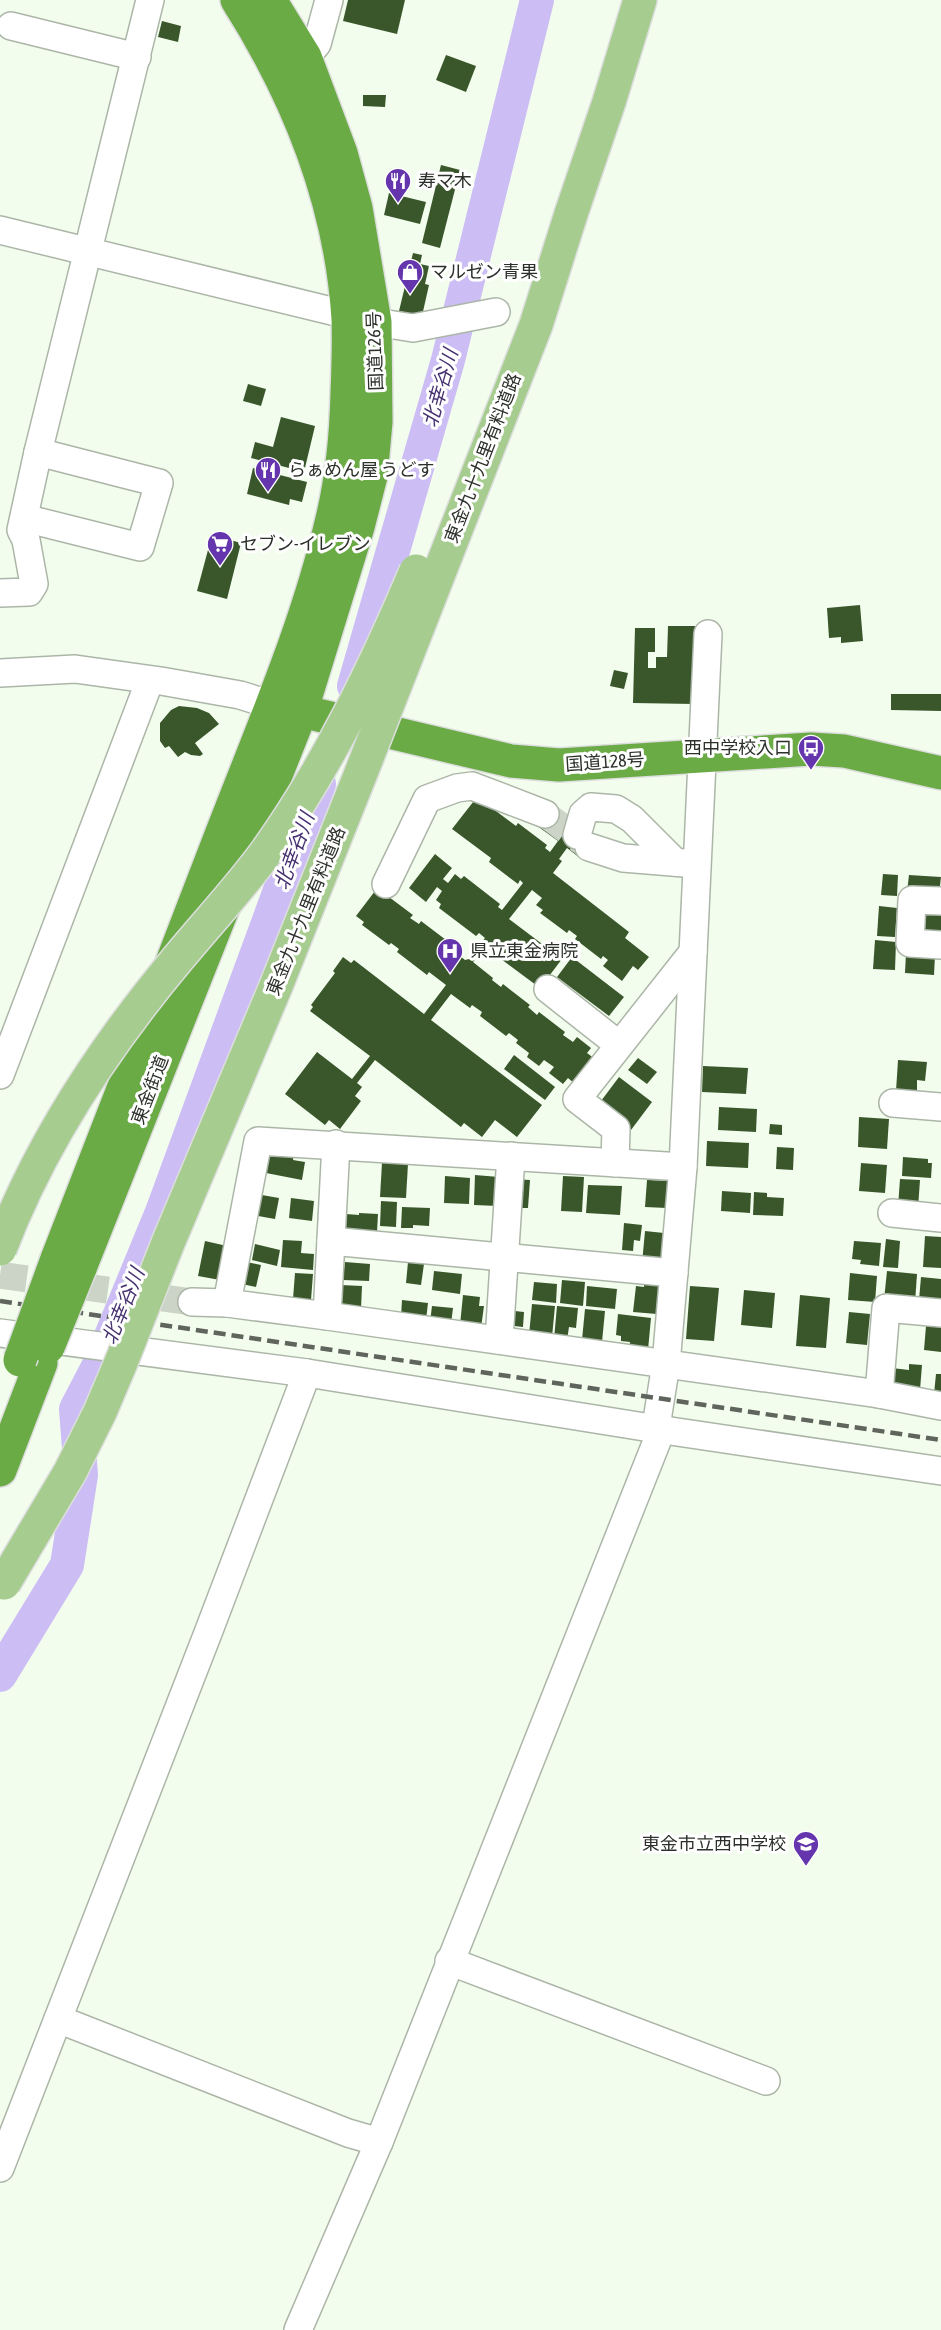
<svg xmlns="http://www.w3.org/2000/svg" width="941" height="2330" font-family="'Asap Condensed','Noto Sans JP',sans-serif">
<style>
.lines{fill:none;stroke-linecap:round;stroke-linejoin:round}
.river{stroke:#ccbef4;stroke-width:34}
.building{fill:#3a572c}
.minor-tunnel{stroke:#cbd4c7;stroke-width:27;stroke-dasharray:27 14;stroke-linecap:butt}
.minor-casing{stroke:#acb6a8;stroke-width:30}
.major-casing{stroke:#dddedd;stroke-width:36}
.highway-casing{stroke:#dddedd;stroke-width:36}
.minor{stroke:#fff;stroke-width:27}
.major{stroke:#a6cd8f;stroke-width:33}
.highway{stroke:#6aab45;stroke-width:33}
.rail{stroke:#5f645c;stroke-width:4.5;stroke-dasharray:12 6;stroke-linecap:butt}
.major-bridge-casing{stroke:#dddedd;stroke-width:36;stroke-linecap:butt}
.highway-bridge-casing{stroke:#dddedd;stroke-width:36;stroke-linecap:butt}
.major-bridge{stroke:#a6cd8f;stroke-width:33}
.highway-bridge{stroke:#6aab45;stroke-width:33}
.labels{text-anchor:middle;stroke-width:6;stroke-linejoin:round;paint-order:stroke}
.poi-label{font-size:18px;fill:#2c302a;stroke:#fff;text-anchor:start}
.street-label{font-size:18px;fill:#2c302a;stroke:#fff}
.water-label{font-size:20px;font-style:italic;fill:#473271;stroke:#fff}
</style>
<rect width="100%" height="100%" fill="#f3fdee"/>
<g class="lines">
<g class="river">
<path d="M 354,686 L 448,360 L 537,0"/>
<path d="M 0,1675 L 67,1565 L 81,1475 L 76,1409 L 100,1363 L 162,1212 L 319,784"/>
</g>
</g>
<g class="building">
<path d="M 348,0 L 405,0 L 397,34 L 343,21 Z"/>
<path d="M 162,21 L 181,26 L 178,42 L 158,37 Z"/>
<path d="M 446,55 L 476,66 L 466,92 L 436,80 Z"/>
<path d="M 363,95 L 386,95 L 385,107 L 363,106 Z"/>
<path d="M 441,165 L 460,170 L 440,248 L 422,243 Z"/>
<path d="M 389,193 L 426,202 L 420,224 L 384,215 Z"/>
<path d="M 413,253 L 422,255 L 420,264 L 429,266 L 425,284 L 429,285 L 422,316 L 399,311 Z"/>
<path d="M 248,384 L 266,389 L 261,406 L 243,401 Z"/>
<path d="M 281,417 L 315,426 L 304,472 L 251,458 L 255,442 L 273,447 Z"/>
<path d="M 253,468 L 307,482 L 302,502 L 290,499 L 289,505 L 247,494 Z"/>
<path d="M 212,535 L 241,543 L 227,599 L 197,591 Z"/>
<path d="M 860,605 L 863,641 L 841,643 L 841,637 L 829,638 L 827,608 Z"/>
<path d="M 668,626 L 695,626 L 694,704 L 633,703 L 635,628 L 655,628 L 655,652 L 648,652 L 648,668 L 656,668 L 656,657 L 667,657 Z"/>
<path d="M 614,670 L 628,673 L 624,689 L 610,686 Z"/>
<path d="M 891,694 L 941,694 L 941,711 L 891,710 Z"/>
<path d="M 179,706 L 197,708 L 209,713 L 219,724 L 195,743 L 203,754 L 200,756 L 191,755 L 185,752 L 178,757 L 169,746 L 165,748 L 160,741 L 160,723 L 171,710 Z"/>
<path d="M 477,797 L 516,826 L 518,823 L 547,845 L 545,848 L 550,852 L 558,841 L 536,825 L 546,811 L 590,845 L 580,858 L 567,848 L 559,859 L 562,861 L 553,873 L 629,932 L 625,938 L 649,957 L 638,970 L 633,966 L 622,981 L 603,966 L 608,960 L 603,956 L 601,959 L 575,939 L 577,936 L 569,930 L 567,933 L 540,913 L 543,910 L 536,905 L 542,898 L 532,890 L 509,919 L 562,959 L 540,988 L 485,947 L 473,962 L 493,978 L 492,980 L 501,987 L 503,984 L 530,1005 L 528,1007 L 537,1015 L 539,1012 L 565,1032 L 563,1035 L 573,1042 L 577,1037 L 591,1048 L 587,1053 L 595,1059 L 576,1085 L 568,1078 L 563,1084 L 549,1073 L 554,1067 L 544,1060 L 539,1066 L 527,1057 L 529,1053 L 516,1043 L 518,1040 L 509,1033 L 506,1036 L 480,1016 L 482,1012 L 472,1005 L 470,1008 L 451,994 L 431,1020 L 542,1105 L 517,1137 L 495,1120 L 482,1137 L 464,1123 L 461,1127 L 375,1060 L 357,1083 L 362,1087 L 355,1096 L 361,1101 L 340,1129 L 329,1120 L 325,1125 L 285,1094 L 317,1052 L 352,1079 L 370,1056 L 310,1011 L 313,1007 L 311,1005 L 335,973 L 333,971 L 343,957 L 351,963 L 354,960 L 424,1014 L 446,985 L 429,972 L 427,975 L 397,952 L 399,949 L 391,943 L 389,945 L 362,925 L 364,922 L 356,916 L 375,891 L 383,897 L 385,894 L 413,915 L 410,918 L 419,924 L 421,921 L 450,943 L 448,946 L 465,960 L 469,959 L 485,938 L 479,933 L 476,936 L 439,908 L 441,904 L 436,900 L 442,891 L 437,887 L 426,902 L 409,888 L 435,854 L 452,868 L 443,879 L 448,883 L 455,874 L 461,879 L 464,876 L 500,904 L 498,907 L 502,910 L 523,883 L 520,880 L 518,884 L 489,862 L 491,858 L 452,829 Z"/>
<path d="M 883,874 L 898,875 L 897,896 L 881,895 Z"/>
<path d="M 909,875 L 941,877 L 939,894 L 907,892 Z"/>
<path d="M 879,906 L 897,908 L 895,937 L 877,936 Z"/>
<path d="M 926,912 L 941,913 L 941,938 L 924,937 Z"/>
<path d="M 875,940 L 896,942 L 895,970 L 873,969 Z"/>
<path d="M 906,953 L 935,955 L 934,975 L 905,973 Z"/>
<path d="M 572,957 L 624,997 L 609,1016 L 557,977 Z"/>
<path d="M 514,1055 L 555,1087 L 545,1100 L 504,1069 Z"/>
<path d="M 638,1058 L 657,1072 L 647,1084 L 628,1070 Z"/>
<path d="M 898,1060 L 927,1062 L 925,1081 L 917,1080 L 917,1093 L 896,1091 Z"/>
<path d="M 703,1066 L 748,1068 L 746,1094 L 702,1092 Z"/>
<path d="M 619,1077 L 652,1102 L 631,1130 L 598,1105 Z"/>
<path d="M 719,1107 L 757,1109 L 756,1132 L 718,1130 Z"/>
<path d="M 859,1117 L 889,1119 L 887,1149 L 858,1147 Z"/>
<path d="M 770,1124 L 782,1125 L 782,1135 L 769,1134 Z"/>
<path d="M 707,1141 L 749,1143 L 748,1168 L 706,1166 Z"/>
<path d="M 777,1147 L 794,1148 L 793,1170 L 776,1169 Z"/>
<path d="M 270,1150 L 294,1154 L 293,1160 L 305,1162 L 302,1180 L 266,1173 Z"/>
<path d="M 903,1157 L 928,1159 L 928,1163 L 932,1163 L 931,1178 L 902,1176 Z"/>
<path d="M 382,1163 L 408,1164 L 406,1198 L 380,1197 Z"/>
<path d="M 861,1163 L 887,1165 L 885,1193 L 859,1191 Z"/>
<path d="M 475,1175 L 499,1177 L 498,1206 L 474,1205 Z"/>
<path d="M 445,1176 L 470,1178 L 469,1204 L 444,1203 Z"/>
<path d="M 563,1176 L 584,1177 L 582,1212 L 561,1211 Z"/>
<path d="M 514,1179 L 530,1180 L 528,1208 L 513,1208 Z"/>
<path d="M 900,1179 L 920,1180 L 918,1208 L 898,1207 Z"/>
<path d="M 647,1180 L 669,1181 L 667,1208 L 645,1207 Z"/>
<path d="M 588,1185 L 622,1186 L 620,1215 L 586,1213 Z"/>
<path d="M 722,1191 L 751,1193 L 750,1213 L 721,1211 Z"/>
<path d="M 754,1192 L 767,1193 L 767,1197 L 784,1198 L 783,1216 L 753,1215 Z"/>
<path d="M 256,1194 L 279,1198 L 275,1219 L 252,1215 Z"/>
<path d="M 291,1198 L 314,1201 L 312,1221 L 289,1218 Z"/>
<path d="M 381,1201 L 397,1202 L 396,1227 L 380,1226 Z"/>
<path d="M 402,1207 L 430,1208 L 429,1226 L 413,1225 L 413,1228 L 401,1228 Z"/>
<path d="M 359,1213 L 378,1214 L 377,1232 L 345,1234 L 346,1214 L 359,1215 Z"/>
<path d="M 624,1223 L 642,1225 L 640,1241 L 634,1240 L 633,1251 L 622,1250 Z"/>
<path d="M 645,1231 L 664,1233 L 661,1264 L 642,1263 Z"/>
<path d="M 925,1236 L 941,1237 L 941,1268 L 923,1267 Z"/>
<path d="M 886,1239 L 900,1241 L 898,1268 L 883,1267 Z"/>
<path d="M 283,1240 L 302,1241 L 301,1253 L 314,1254 L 313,1270 L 281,1267 Z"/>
<path d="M 205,1241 L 227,1246 L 220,1280 L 198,1276 Z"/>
<path d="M 854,1241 L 881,1243 L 879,1266 L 860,1264 L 861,1260 L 852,1259 Z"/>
<path d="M 255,1244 L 280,1250 L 277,1266 L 252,1260 Z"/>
<path d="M 242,1261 L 261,1265 L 256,1287 L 237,1283 Z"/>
<path d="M 345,1262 L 370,1264 L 369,1281 L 343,1280 Z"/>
<path d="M 408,1262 L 424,1264 L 421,1285 L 406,1283 Z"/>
<path d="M 434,1271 L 462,1274 L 460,1294 L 432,1290 Z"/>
<path d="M 887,1271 L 917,1274 L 915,1303 L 884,1300 Z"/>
<path d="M 295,1273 L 313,1274 L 311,1300 L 293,1299 Z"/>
<path d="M 850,1273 L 877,1276 L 875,1302 L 848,1300 Z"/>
<path d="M 921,1277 L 941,1279 L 941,1301 L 919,1300 Z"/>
<path d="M 562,1280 L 585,1282 L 583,1306 L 560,1303 Z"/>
<path d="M 534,1282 L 557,1284 L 556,1303 L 532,1300 Z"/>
<path d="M 644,1283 L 660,1285 L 657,1314 L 633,1312 L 636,1286 L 644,1287 Z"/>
<path d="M 341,1285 L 362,1286 L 361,1309 L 340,1308 Z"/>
<path d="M 587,1286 L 617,1289 L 615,1309 L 586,1306 Z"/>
<path d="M 690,1286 L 719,1288 L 714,1341 L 686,1339 Z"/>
<path d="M 744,1290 L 775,1293 L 772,1328 L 741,1325 Z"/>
<path d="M 463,1295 L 480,1297 L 479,1306 L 484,1306 L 481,1328 L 460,1325 Z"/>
<path d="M 800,1295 L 830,1298 L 826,1348 L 796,1346 Z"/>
<path d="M 402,1300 L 428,1303 L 426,1320 L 401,1317 Z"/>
<path d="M 532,1304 L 555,1306 L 552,1337 L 529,1335 Z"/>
<path d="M 432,1306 L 453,1308 L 451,1324 L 430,1322 Z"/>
<path d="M 557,1306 L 578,1308 L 576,1328 L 569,1327 L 567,1340 L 554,1339 Z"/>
<path d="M 585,1309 L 605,1311 L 602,1342 L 582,1340 Z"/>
<path d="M 506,1310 L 524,1312 L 523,1327 L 505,1325 Z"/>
<path d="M 849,1312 L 870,1314 L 867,1345 L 846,1343 Z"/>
<path d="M 618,1314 L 651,1318 L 648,1350 L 629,1348 L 630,1342 L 621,1341 L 621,1336 L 616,1335 Z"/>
<path d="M 926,1326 L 941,1327 L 941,1352 L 924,1350 Z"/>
<path d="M 909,1364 L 922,1365 L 920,1390 L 891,1387 L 892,1368 L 909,1370 Z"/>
<path d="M 936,1374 L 941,1374 L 941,1394 L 934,1394 Z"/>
</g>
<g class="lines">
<g class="minor-tunnel">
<path d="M 545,814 L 589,847"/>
<path d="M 0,1275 L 192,1302"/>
</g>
<g class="minor-casing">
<g id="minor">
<path d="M 11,26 L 137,57"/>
<path d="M 305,57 L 317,44 L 329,0"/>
<path d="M 0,230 L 348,315"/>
<path d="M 375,322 L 413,328 L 496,312"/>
<path d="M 24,518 L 140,547 L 159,483 L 38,452"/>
<path d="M 0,593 L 29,592 L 34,584 L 26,540 L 21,530 L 38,452 L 150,0"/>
<path d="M 0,673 L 75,669 L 161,681 L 240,695 L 272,705"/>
<path d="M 577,835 L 583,814 L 591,807 L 616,809 L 632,819 L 675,862"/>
<path d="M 589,847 L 623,858 L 684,863"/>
<path d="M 386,884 L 427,799 L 457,788 L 472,786 L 545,814"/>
<path d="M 941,901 L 912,900 L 910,943 L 941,945"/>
<path d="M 548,989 L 619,1045"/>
<path d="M 0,1075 L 150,680"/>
<path d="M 893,1103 L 941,1107"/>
<path d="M 615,1163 L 616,1129 L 577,1099 L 693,952"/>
<path d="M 892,1213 L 941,1218"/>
<path d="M 331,1241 L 674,1273"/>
<path d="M 192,1302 L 227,1303 L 327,1316 L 879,1394 L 941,1406"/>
<path d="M 227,1303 L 258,1141 L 683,1167"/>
<path d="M 327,1316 L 336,1144"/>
<path d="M 0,1333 L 307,1373 L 657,1429 L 941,1471"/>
<path d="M 499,1340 L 511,1156"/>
<path d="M 879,1394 L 886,1308 L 941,1313"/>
<path d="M 449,1961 L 766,2081"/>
<path d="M 58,2019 L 348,2133 L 379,2142"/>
<path d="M 0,2168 L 208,1633 L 307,1373"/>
<path d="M 298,2330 L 379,2142 L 657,1441 L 658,1414 L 666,1364 L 683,1167 L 708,634"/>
</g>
</g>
<g class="major-casing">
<path id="major" d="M 571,214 L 609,102 L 640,0"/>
</g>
<g class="highway-casing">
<g id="highway">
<path d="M 280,706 L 511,761 L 559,765 L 811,749 L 844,751 L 941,773"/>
<path d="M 57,1259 C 112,1118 167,976 221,835 C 261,731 307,627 332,519 C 342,478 346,435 347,393 C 348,368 349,344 348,319 C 341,205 298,96 237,0"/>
<path d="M 80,1268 L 301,712 L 358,527 L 371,476 L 376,422 L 375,322 L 356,208 L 341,153 L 305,57 L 270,0"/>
<path d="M 0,1470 L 41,1363"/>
</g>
</g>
<use href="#minor" class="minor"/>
<use href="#major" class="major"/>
<use href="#highway" class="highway"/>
<path class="rail" d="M 0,1301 L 941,1440"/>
<g class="major-bridge-casing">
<g id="major-bridge">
<path d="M 0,1249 C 41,1141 106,1044 180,956 C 209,921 240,888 267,851 C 328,765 375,668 416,571"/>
<path d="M 4,1583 L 70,1472 L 100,1412 L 122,1360 L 168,1243 L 276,986 L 361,773 L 536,325 L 571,214"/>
</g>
</g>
<g class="highway-bridge-casing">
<g id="highway-bridge">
<path d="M 48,1347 L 80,1268"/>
<path d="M 20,1360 L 57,1259"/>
</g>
</g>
<use href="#major-bridge" class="major-bridge"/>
<use href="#highway-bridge" class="highway-bridge"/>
</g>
<defs>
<g id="restaurant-pin" transform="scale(1.35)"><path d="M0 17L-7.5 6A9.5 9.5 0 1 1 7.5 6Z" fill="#6435ac" stroke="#fff"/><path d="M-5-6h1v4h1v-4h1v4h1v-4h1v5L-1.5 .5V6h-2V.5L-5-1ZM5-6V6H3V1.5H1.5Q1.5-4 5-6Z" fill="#fff"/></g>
<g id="shop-pin" transform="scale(1.35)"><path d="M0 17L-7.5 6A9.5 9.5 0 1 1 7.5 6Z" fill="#6435ac" stroke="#fff"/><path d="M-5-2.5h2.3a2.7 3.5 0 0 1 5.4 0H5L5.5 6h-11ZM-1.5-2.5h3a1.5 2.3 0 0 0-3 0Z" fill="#fff"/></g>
<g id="supermarket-pin" transform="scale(1.35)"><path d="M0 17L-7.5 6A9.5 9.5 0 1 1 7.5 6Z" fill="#6435ac" stroke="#fff"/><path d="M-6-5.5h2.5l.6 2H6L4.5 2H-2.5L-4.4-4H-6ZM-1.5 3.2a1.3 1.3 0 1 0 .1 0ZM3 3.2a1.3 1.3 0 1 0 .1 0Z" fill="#fff"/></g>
<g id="bus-pin" transform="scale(1.35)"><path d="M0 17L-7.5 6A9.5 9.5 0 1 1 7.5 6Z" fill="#6435ac" stroke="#fff"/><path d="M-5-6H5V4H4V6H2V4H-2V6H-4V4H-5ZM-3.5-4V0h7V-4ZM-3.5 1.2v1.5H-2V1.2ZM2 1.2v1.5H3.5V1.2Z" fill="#fff"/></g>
<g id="hospital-pin" transform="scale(1.35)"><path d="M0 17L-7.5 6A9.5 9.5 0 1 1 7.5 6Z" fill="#6435ac" stroke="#fff"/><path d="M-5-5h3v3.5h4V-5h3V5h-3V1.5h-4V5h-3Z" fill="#fff"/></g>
<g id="school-pin" transform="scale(1.35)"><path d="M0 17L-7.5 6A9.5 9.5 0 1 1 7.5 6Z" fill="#6435ac" stroke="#fff"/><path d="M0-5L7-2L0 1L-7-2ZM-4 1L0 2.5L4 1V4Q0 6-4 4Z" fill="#fff"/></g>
</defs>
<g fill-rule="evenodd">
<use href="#restaurant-pin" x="398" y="181"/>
<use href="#shop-pin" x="410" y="272"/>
<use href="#restaurant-pin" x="268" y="470"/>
<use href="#supermarket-pin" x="220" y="544"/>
<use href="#bus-pin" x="811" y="748"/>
<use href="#hospital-pin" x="450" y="951"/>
<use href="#school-pin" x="806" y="1844"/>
</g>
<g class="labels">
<g class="poi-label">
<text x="418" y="187">寿マ木</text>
<text x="430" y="278">マルゼン青果</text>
<text x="288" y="476">らぁめん屋 うどす</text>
<text x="240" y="550">セブン-イレブン</text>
<text x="792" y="754" text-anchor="end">西中学校入口</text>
<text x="470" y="957">県立東金病院</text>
<text x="786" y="1850" text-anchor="end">東金市立西中学校</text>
</g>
<g class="street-label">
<text transform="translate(375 351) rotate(-92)" y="6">国道126号</text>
<text transform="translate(483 458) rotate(-69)" y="6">東金九十九里有料道路</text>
<text transform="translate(605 762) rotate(-4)" y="6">国道128号</text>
<text transform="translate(306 911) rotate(-68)" y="6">東金九十九里有料道路</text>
<text transform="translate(150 1090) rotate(-69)" y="6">東金街道</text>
</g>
<g class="water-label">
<text transform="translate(440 388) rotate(-74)" y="7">北幸谷川</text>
<text transform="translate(294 851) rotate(-70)" y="7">北幸谷川</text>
<text transform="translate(123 1306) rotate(-68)" y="7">北幸谷川</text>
</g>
</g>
</svg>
